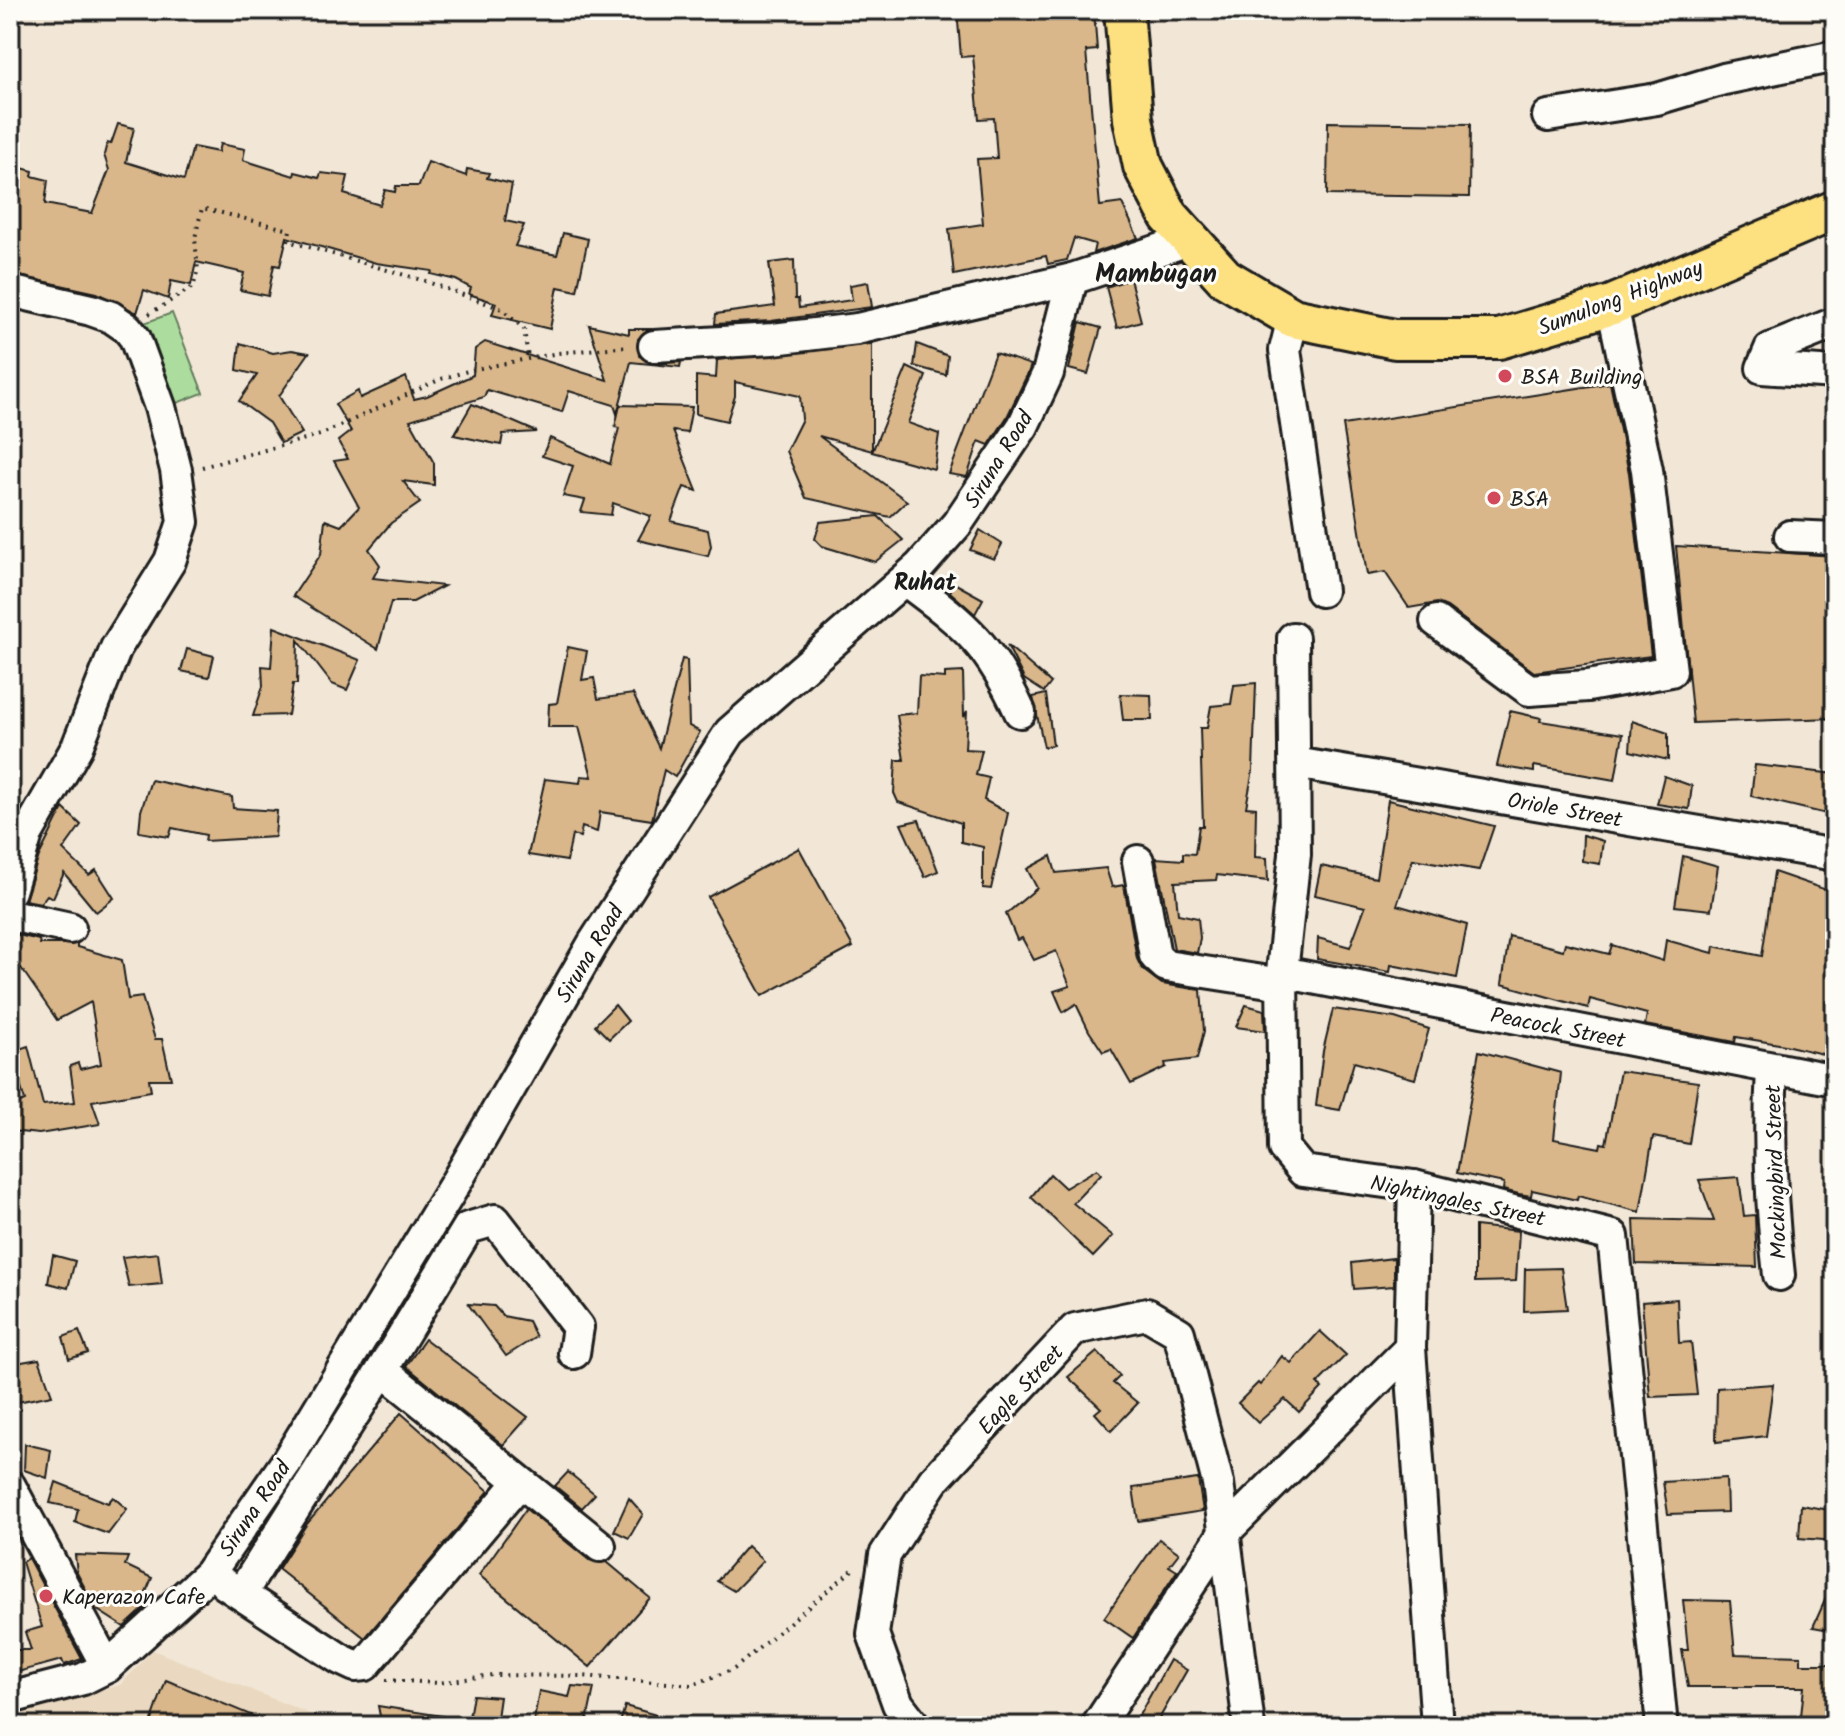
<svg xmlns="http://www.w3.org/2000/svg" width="1845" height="1736" font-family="Kalam,sans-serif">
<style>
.built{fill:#ead9c0}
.green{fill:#acdd9e;stroke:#647c5d;stroke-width:2}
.building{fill:#d9b78b;stroke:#1c1c1c;stroke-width:2}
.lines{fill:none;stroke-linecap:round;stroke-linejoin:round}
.minor-casing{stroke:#1c1c1c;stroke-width:36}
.major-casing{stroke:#1c1c1c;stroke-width:44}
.path{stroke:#1c1c1c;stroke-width:4;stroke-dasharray:2 6;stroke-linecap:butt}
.minor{stroke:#fdfcf7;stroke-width:30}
.major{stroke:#fde080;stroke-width:38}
.poi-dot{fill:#d1495b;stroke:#fdfcf7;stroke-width:3}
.labels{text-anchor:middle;stroke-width:6;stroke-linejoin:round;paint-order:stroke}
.street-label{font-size:22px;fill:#1c1c1c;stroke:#fdfcf7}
.poi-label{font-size:22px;fill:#1c1c1c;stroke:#fdfcf7;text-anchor:start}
.neighbourhood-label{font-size:24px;font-weight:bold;fill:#1c1c1c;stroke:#fdfcf7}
.quarter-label{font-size:26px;font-weight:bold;fill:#1c1c1c;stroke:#fdfcf7}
</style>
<rect width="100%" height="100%" fill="#f2e7d7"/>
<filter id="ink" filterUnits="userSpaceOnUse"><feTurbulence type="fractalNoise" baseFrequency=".0125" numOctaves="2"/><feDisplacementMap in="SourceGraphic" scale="16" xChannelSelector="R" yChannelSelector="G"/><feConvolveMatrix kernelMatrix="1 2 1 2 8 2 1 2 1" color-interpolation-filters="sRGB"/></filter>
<g filter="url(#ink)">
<path class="built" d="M 153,1650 L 340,1726 L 10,1726 L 10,1714 L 120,1685 Z"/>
<path class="green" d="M 172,313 L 203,393 L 164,408 L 133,327 Z"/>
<g class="building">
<path d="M 957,10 L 1094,10 L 1097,50 L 1086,51 L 1100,206 L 1122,203 L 1138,238 L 1093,253 L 1095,244 L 1074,238 L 1067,260 L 1048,264 L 1046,256 L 954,275 L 949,229 L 983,224 L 977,159 L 997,158 L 994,118 L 979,119 L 973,56 L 961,57 Z"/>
<path d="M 1328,122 L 1470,124 L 1469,197 L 1327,195 Z"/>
<path d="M 118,124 L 134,128 L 126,162 L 184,180 L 193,147 L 218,152 L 220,144 L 245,149 L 243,160 L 294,176 L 295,172 L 319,178 L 321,173 L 348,176 L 344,194 L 380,205 L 385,190 L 395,192 L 396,186 L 419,186 L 428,162 L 466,176 L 467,169 L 489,173 L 487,178 L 512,184 L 505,221 L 524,225 L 515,246 L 557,255 L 563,233 L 588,239 L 577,291 L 558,287 L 550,329 L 492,315 L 496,303 L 469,294 L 471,288 L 456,280 L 431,274 L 432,271 L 376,263 L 287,237 L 280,266 L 274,265 L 268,296 L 240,290 L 244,273 L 196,262 L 191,285 L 171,281 L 168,299 L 144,290 L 137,313 L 97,293 L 10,274 L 10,165 L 33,171 L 32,176 L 48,180 L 45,204 L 92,213 L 109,170 L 104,155 L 107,143 L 111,144 Z"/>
<path d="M 794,260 L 795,299 L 798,299 L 799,308 L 852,300 L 850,285 L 868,282 L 872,307 L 771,321 L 715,324 L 716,314 L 775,306 L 769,263 Z"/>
<path d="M 1130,279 L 1141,321 L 1117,328 L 1106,287 Z"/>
<path d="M 1080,322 L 1101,328 L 1088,374 L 1069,369 Z"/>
<path d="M 589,325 L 629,334 L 629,329 L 650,329 L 638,339 L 639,356 L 654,364 L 681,362 L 680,367 L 631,362 L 617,414 L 614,405 L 569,391 L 562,412 L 487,390 L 484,397 L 410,420 L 434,463 L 434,485 L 403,481 L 420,503 L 391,523 L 369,549 L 380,565 L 373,578 L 444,586 L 413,602 L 391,602 L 378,649 L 293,596 L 321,554 L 325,520 L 341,526 L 359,507 L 334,461 L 348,459 L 338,441 L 351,431 L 335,404 L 358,391 L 360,398 L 406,377 L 414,399 L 427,396 L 473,375 L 475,349 L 485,342 L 607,380 Z"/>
<path d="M 240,343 L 273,353 L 292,350 L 309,353 L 279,396 L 302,433 L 281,443 L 269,423 L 239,401 L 257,375 L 237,370 Z"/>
<path d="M 872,344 L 872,451 L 819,436 L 907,501 L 890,517 L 806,498 L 786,451 L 802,419 L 800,396 L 735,382 L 735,396 L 727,421 L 696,414 L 696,376 L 716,378 L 717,360 Z"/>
<path d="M 917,344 L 948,356 L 946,375 L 914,366 Z"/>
<path d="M 995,353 L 1031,365 L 1028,373 L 1007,417 L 989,445 L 979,441 L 967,477 L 949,474 Z"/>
<path d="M 907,367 L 926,376 L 908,423 L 939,434 L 934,469 L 872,452 Z"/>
<path d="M 1610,383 L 1629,473 L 1651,656 L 1534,672 L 1447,607 L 1437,603 L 1409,608 L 1385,572 L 1367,575 L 1343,425 Z"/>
<path d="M 472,404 L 537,432 L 503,434 L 501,445 L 454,435 Z"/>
<path d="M 620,405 L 692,407 L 687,433 L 673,431 L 697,491 L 684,487 L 671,521 L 708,530 L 711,546 L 708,556 L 638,540 L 651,516 L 613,503 L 611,515 L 581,512 L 585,500 L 563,496 L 573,466 L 542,456 L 550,438 L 610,464 L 619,428 L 615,427 Z"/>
<path d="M 878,516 L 903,540 L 875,562 L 822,546 L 815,539 L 820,522 Z"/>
<path d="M 980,530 L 1002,544 L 994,559 L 970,550 Z"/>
<path d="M 1676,546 L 1835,556 L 1835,718 L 1693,723 Z"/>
<path d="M 954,583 L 983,599 L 975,614 L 950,592 Z"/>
<path d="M 274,627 L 360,660 L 347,690 L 332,684 L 298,640 L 297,684 L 293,684 L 288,715 L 253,716 L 263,686 L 262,666 L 271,667 Z"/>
<path d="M 1007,645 L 1051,683 L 1044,692 L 1024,679 Z"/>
<path d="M 568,647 L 587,651 L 582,680 L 594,678 L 598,699 L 633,694 L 659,748 L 682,659 L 687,660 L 689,726 L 700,732 L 675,777 L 664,770 L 652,820 L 600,812 L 597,832 L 582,827 L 580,837 L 572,835 L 567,861 L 528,855 L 545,779 L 580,783 L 581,776 L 592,777 L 579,727 L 548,727 L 549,704 L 557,703 Z"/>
<path d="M 187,649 L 214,656 L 209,677 L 181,671 Z"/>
<path d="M 963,672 L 964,717 L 967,711 L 965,749 L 982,750 L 976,775 L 989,778 L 984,800 L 1008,813 L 991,889 L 983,888 L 983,847 L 961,842 L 961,823 L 898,802 L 894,793 L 896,760 L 904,760 L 897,715 L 917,713 L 919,676 L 945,678 L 945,673 Z"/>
<path d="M 1256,683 L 1253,770 L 1246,807 L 1256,808 L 1255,857 L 1267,858 L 1268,881 L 1217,875 L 1216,880 L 1175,882 L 1178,914 L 1198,918 L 1200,938 L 1197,953 L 1174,949 L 1156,858 L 1183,860 L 1183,853 L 1195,854 L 1199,826 L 1203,826 L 1200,728 L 1207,728 L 1211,706 L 1231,704 L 1234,685 Z"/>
<path d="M 1046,694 L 1053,745 L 1044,747 L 1033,697 Z"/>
<path d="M 1120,694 L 1151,695 L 1152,720 L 1123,720 Z"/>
<path d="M 1510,711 L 1541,718 L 1540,721 L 1623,734 L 1615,780 L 1534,766 L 1534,772 L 1497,766 Z"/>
<path d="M 1632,721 L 1668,733 L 1668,760 L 1630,751 Z"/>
<path d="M 1755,765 L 1835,774 L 1835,816 L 1751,796 Z"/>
<path d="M 1664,776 L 1692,786 L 1689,809 L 1657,804 Z"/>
<path d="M 151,780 L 232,797 L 233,808 L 277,811 L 275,837 L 205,841 L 206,835 L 172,828 L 169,837 L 139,832 L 141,811 Z"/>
<path d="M 1388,800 L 1494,826 L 1479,870 L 1413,859 L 1397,905 L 1467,925 L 1457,978 L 1391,965 L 1390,972 L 1317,959 L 1318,938 L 1350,947 L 1365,907 L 1315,895 L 1321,866 L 1376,878 Z"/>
<path d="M 63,808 L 81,825 L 63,850 L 89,875 L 96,870 L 114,898 L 96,912 L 64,873 L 53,898 L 47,895 L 41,903 L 25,900 L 39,856 Z"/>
<path d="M 919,820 L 938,871 L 925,877 L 901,824 Z"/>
<path d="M 1583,835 L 1603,841 L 1600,864 L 1582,861 Z"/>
<path d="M 799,848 L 853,947 L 762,996 L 708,897 Z"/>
<path d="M 1051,856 L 1056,873 L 1106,868 L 1112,887 L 1124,885 L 1137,959 L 1142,969 L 1162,984 L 1201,990 L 1204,1031 L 1197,1059 L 1165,1063 L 1166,1067 L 1131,1084 L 1111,1049 L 1103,1052 L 1089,1031 L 1076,1004 L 1063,1012 L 1054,991 L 1070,986 L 1056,951 L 1034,960 L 1022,938 L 1017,940 L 1006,914 L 1037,888 L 1027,869 Z"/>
<path d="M 1683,856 L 1718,866 L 1711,910 L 1675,906 Z"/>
<path d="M 1774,872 L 1835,893 L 1835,1057 L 1785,1045 L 1736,1037 L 1735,1042 L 1645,1025 L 1647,1014 L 1590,999 L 1588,1008 L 1502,984 L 1509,936 L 1563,950 L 1565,943 L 1609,954 L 1612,945 L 1663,961 L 1666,940 L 1713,953 L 1714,946 L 1762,956 Z"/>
<path d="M 14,934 L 39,940 L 40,944 L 77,944 L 77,947 L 122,960 L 128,999 L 142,997 L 155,1039 L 162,1039 L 171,1079 L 149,1079 L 151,1091 L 92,1101 L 100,1124 L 39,1134 L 10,1131 L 10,1107 L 25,1101 L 10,1052 L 28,1046 L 43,1105 L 75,1102 L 70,1066 L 78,1063 L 80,1069 L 101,1064 L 91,1002 L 57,1020 L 10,952 L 10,942 L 15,942 Z"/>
<path d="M 615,1005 L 628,1021 L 609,1039 L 595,1025 Z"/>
<path d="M 1246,1005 L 1264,1010 L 1265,1031 L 1236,1027 Z"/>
<path d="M 1333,1009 L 1395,1018 L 1429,1029 L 1415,1079 L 1354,1062 L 1340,1110 L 1316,1106 L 1323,1051 Z"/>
<path d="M 1479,1051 L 1561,1073 L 1554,1139 L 1600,1148 L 1601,1143 L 1606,1144 L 1620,1071 L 1698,1082 L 1689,1144 L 1653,1137 L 1640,1212 L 1578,1196 L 1577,1200 L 1532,1190 L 1531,1196 L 1519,1194 L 1503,1190 L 1504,1183 L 1457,1173 Z"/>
<path d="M 1097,1169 L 1101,1174 L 1073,1203 L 1113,1236 L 1093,1257 L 1031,1197 L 1050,1174 L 1065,1188 Z"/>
<path d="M 1739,1177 L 1744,1216 L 1755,1215 L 1757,1267 L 1636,1264 L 1634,1219 L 1714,1221 L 1699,1180 Z"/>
<path d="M 1475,1226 L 1519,1231 L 1516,1281 L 1475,1282 Z"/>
<path d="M 158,1253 L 162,1284 L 129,1287 L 122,1257 Z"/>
<path d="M 53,1255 L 75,1261 L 68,1288 L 48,1283 Z"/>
<path d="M 1394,1258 L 1394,1286 L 1354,1289 L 1352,1263 Z"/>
<path d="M 1561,1268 L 1567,1309 L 1524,1311 L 1525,1269 Z"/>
<path d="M 1677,1299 L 1679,1343 L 1691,1342 L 1697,1395 L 1650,1397 L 1642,1302 Z"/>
<path d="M 468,1304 L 494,1306 L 503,1316 L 528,1321 L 536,1337 L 506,1356 Z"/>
<path d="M 79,1331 L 88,1353 L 69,1359 L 63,1337 Z"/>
<path d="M 1320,1331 L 1346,1355 L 1317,1384 L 1322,1388 L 1299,1412 L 1285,1399 L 1258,1423 L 1238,1403 L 1258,1383 L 1260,1385 L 1282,1356 L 1291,1363 Z"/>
<path d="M 425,1339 L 528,1417 L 503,1445 L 406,1366 Z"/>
<path d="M 1097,1352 L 1120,1376 L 1113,1383 L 1138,1403 L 1111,1431 L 1095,1413 L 1101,1408 L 1068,1377 Z"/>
<path d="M 39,1359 L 52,1395 L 17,1402 L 10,1384 L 10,1364 Z"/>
<path d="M 1773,1384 L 1766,1436 L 1716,1442 L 1717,1388 Z"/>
<path d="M 401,1413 L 489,1491 L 365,1638 L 278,1569 L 306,1525 Z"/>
<path d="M 25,1444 L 51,1450 L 47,1478 L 24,1470 Z"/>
<path d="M 568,1472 L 595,1494 L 582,1508 L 555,1486 Z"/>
<path d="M 1726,1478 L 1727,1512 L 1668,1514 L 1663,1482 Z"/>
<path d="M 1198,1479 L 1203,1511 L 1138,1521 L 1133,1488 Z"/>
<path d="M 56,1482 L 108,1503 L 113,1497 L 127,1509 L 108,1534 L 75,1522 L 78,1509 L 50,1503 Z"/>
<path d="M 629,1498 L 643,1514 L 629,1538 L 614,1531 Z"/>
<path d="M 1801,1505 L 1835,1511 L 1835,1541 L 1799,1538 Z"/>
<path d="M 526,1509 L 589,1560 L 607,1562 L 650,1598 L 590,1667 L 479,1575 Z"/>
<path d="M 1159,1539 L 1179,1553 L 1169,1566 L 1177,1571 L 1133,1638 L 1104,1618 Z"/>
<path d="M 747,1546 L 763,1561 L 734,1591 L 717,1581 Z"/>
<path d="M 75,1555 L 128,1557 L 125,1565 L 152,1578 L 143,1599 L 149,1604 L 124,1627 L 96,1609 L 77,1573 Z"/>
<path d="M 28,1558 L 82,1659 L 64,1665 L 62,1660 L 14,1673 L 10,1650 L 31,1650 L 25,1632 L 42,1627 L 22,1562 Z"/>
<path d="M 1835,1578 L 1835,1631 L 1813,1627 Z"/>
<path d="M 1683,1600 L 1730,1601 L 1735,1654 L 1801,1656 L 1801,1664 L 1835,1664 L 1832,1726 L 1800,1726 L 1804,1687 L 1688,1687 L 1682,1650 L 1688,1650 Z"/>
<path d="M 1170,1660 L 1187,1670 L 1155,1726 L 1133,1726 Z"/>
<path d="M 166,1680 L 277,1726 L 150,1726 Z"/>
<path d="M 572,1686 L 594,1688 L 586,1726 L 533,1726 L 539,1691 L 569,1697 Z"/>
<path d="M 473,1695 L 500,1697 L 497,1718 L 469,1717 Z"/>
<path d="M 378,1706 L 443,1716 L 442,1726 L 382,1726 Z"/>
<path d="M 625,1706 L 677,1721 L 676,1726 L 619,1726 Z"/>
</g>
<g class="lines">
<g class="minor-casing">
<g id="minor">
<path d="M 1548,116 L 1657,99 L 1724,79 L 1835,56"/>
<path d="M 10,291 L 91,310 L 111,317 L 127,328 L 135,338 L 160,407 L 176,470 L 183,522 L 170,561 L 116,648 L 77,747 L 27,834 L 10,891"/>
<path d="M 1293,318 L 1285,350 L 1321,591"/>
<path d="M 1835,323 L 1770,349 L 1762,368 L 1835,373"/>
<path d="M 654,346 L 773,339 L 857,329 L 1072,279"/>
<path d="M 1790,536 L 1835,538"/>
<path d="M 910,584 C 968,627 990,646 1020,712"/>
<path d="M 1436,621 L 1529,690 L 1588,686 L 1671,671 L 1647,470 L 1612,305"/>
<path d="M 1293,638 L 1295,854 L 1282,972 L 1284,1148 L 1303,1171 L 1414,1186 L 1613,1236 L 1662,1726"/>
<path d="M 1295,763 L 1835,855"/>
<path d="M 1138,861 L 1155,956 L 1166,966 L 1282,984"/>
<path d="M 10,915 L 70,928"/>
<path d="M 1282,972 L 1835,1080"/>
<path d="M 1772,1069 C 1768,1137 1771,1207 1779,1275"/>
<path d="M 1414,1186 L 1410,1348 L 1437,1726"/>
<path d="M 382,1370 L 468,1228 L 495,1220 L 578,1327 L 574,1353"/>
<path d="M 10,1486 L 107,1667"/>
<path d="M 225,1584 L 340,1659 L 355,1666 L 365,1665 L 519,1483"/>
<path d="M 241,1594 L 382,1370 L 600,1546"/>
<path d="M 10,1698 L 83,1679 L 107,1667 L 209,1574 L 285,1464 L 455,1184 L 593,944 L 730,732 L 920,566 L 957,524 L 1023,426 L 1048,373 L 1072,279 L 1189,240"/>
<path d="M 915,1726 L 898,1704 L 873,1634 L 885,1555 L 933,1481 L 1075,1329 L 1147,1314 L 1179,1333 L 1218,1483 L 1249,1726"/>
<path d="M 1097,1726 L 1224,1533 L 1410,1348"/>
</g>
</g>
<g class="major-casing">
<path id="major" d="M 1124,10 L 1133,119 L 1143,166 L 1169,216 L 1225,278 L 1293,318 L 1395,339 L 1499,339 L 1612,305 L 1835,210"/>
</g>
<g class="path">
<path d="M 149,314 L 193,287 L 198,271 L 195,238 L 202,208 L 290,230 L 288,241 L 425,281 L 502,309 L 524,329 L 528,358"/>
<path d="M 202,467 L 320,435 L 441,379 L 471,370 L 558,353 L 629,346"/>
<path d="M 386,1680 L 439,1683 L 492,1675 L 582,1676 L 692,1685 L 734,1669 L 856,1567"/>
</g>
<use href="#minor" class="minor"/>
<use href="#major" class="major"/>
</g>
</g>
<g class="poi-dot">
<circle cx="1505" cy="376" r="8"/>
<circle cx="1494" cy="498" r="8"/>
<circle cx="46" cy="1596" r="8"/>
</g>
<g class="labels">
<g class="street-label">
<text transform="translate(1620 297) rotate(-21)" y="8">Sumulong Highway</text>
<text transform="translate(998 459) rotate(-58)" y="8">Siruna Road</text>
<text transform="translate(1565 809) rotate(10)" y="8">Oriole Street</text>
<text transform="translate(589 953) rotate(-59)" y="8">Siruna Road</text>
<text transform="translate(1558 1027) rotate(11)" y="8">Peacock Street</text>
<text transform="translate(1775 1172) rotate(-92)" y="8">Mockingbird Street</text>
<text transform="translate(1458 1200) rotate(12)" y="8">Nightingales Street</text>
<text transform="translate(1020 1389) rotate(-47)" y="8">Eagle Street</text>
<text transform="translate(254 1508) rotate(-56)" y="8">Siruna Road</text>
</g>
<g class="poi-label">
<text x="1521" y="384">BSA Building</text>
<text x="1510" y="506">BSA</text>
<text x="62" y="1604">Kaperazon Cafe</text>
</g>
<g class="neighbourhood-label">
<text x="925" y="590">Ruhat</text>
</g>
<g class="quarter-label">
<text x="1156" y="282">Mambugan</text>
</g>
</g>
<rect width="1845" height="1736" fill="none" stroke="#fdfcf7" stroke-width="40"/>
<rect x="20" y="20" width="1805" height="1696" fill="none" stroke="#1c1c1c" stroke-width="3" filter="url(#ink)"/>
</svg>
